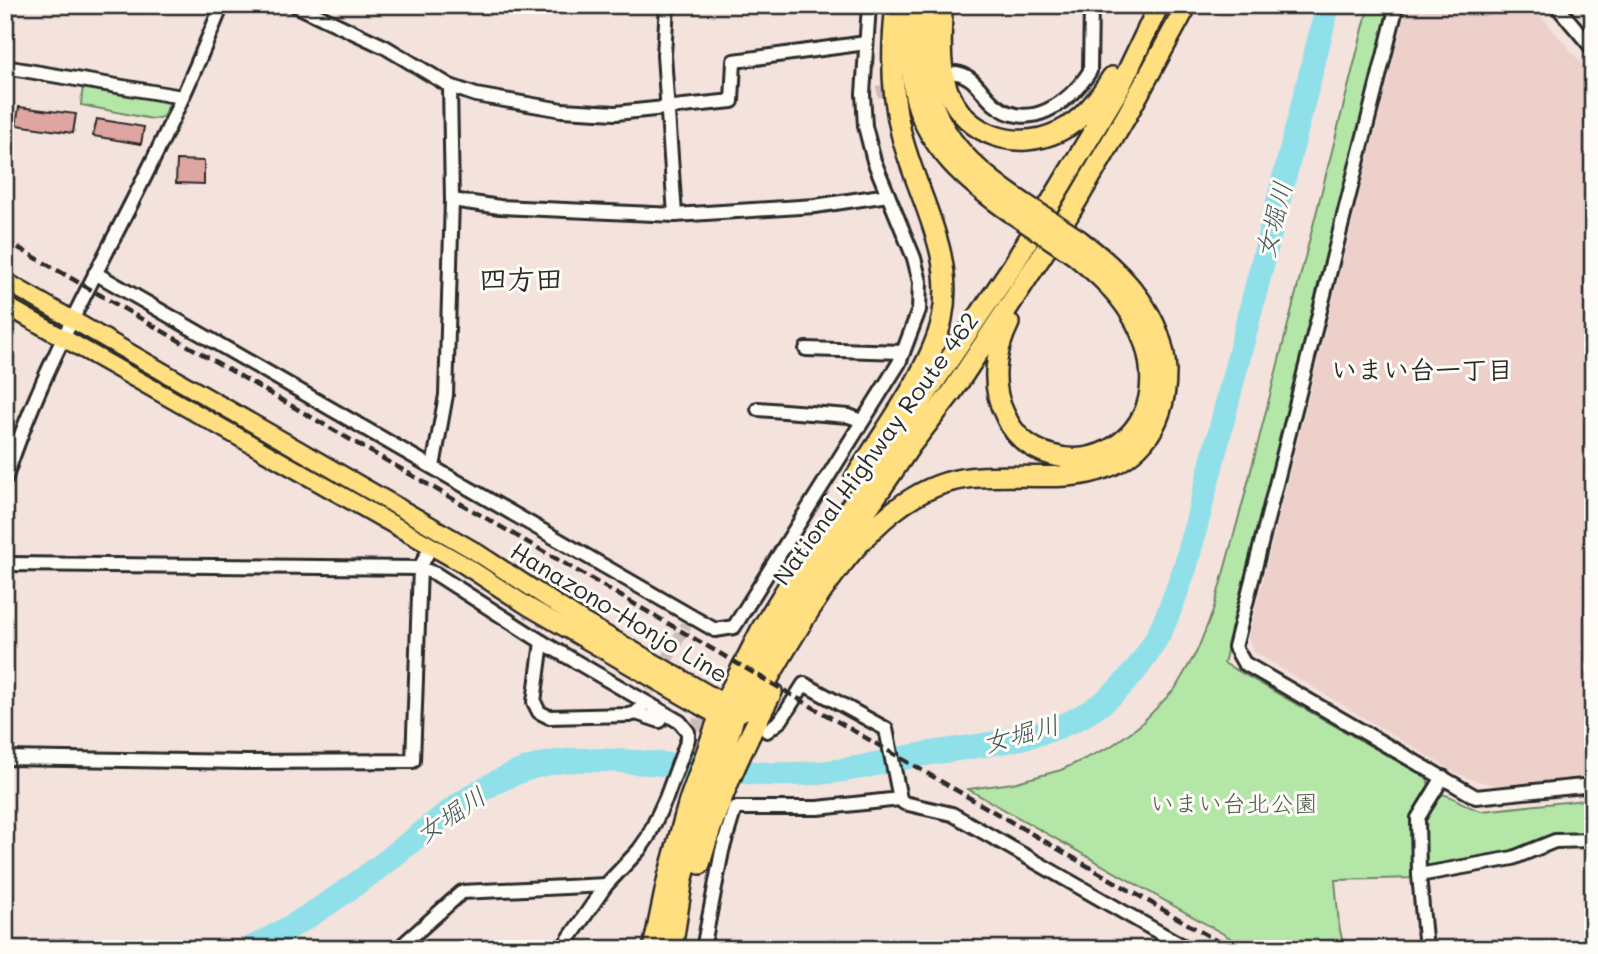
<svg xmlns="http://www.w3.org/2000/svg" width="1598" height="954" font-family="Mali,'Klee One',sans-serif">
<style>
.built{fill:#eed0cb}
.green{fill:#b4e6a7;stroke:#708869;stroke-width:2}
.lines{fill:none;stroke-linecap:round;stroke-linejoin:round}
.river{stroke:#8fe0e9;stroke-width:24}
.building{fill:#dfa5a0;stroke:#2b2b2b;stroke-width:2}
.minor-tunnel{stroke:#ccbdb9;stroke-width:12;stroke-dasharray:12 6;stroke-linecap:butt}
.minor-casing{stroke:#2b2b2b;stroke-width:18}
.major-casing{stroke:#2b2b2b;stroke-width:21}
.highway-casing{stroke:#2b2b2b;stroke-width:24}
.minor{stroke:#fdfcf7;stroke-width:12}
.major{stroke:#ffdf80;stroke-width:16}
.highway{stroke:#ffdf80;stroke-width:19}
.rail{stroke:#2b2b2b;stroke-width:4.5;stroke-dasharray:10 5;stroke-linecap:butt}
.highway-bridge-casing{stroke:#2b2b2b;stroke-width:24;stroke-linecap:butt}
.highway-bridge{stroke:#ffdf80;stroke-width:19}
.labels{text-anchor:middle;stroke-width:6;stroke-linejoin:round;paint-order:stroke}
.street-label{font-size:24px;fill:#2b2b2b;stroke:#fdfcf7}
.park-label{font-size:24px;fill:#4d5a4a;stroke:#fdfcf7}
.water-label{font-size:26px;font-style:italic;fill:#44585a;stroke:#fdfcf7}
.neighbourhood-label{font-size:26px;font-weight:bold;fill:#2b2b2b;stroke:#fdfcf7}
.quarter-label{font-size:28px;font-weight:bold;fill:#2b2b2b;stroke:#fdfcf7}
</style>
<rect width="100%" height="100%" fill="#f4e2dd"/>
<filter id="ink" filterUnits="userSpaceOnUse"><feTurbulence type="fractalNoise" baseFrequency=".0143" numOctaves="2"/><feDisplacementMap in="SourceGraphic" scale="14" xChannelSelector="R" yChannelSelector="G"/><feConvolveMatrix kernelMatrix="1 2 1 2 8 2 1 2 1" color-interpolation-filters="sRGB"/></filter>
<g filter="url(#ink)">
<path class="built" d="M 1407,5 L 1531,5 L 1593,76 L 1593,776 L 1497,786 L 1471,779 L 1456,773 L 1254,652 L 1248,638 Z"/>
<g class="green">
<path d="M 1369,5 L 1390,5 L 1224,663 L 1427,778 L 1430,789 L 1413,817 L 1416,878 L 1335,880 L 1339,925 L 1344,949 L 1250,949 L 968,789 L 1013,783 L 1061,770 L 1110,747 L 1139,726 L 1175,689 L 1197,651 L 1213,611 L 1244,498 Z"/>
<path d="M 83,84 L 172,98 L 163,117 L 152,119 L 81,105 Z"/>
<path d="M 1437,794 C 1452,793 1465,808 1482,811 L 1593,799 L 1593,834 L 1553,836 L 1519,851 L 1424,867 L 1421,822 Z"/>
</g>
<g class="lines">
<path class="river" d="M 249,949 C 293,928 332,902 371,873 C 426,832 480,776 550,763 C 578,758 606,760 634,762 C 679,765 723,770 767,774 C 798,775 831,773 862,767 C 881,763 900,758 919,755 C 1020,738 1100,740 1156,639 C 1169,617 1177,589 1186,565 L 1328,5"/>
</g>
<g class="building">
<path d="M 19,107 L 76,114 L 73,133 L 16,125 Z"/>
<path d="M 97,119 L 144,127 L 141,144 L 93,136 Z"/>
<path d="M 177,160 L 204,161 L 204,184 L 176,183 Z"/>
</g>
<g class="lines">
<g class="minor-tunnel">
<path d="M 877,92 L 898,87"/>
<path d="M 641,707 L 686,625"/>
<path d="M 674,722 L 722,727"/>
</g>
<g class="minor-casing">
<g id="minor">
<path d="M 295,5 L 385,47 L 450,86 L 476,95 L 562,110 L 616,113 L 732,101 L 734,61 L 866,43"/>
<path d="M 667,5 L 664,55 L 675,215"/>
<path d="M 1397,5 L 1235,647 L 1244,663 L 1476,797 L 1593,785"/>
<path d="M 1556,5 L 1593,49"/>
<path d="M 5,67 L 182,97"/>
<path d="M 956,73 C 974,75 981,93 994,104 C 1028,133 1070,103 1090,71 L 1091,5"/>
<path d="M 452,200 L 500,207 L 675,215 L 815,206 L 888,195"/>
<path d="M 95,273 L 715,630 L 734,627 L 899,363 L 919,310 L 920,282 L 914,258 L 874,161 L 865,126 L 863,94 L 869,5"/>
<path d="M 806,349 L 903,352"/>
<path d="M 758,409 L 849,416 L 862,421"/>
<path d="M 433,467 L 446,395 L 452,200 L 450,86"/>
<path d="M 5,480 C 42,366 103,263 155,156 C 179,107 201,56 222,5"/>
<path d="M 5,564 L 420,568 L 436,574 L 542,642 L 680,722 L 688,732 L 688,739 L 666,798 L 648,837 L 639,850 L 606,885 L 562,949"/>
<path d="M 542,642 L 534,702 L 539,712 L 549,717 L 629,715 L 636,713 L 641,707"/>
<path d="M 636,713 L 660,721"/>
<path d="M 767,731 L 781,720 L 804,684 L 886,729 L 900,799 L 904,803 L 952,814 L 1188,949"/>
<path d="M 5,758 L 246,762 L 413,761 L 420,568 L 431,546"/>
<path d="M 1419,875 L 1513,858 L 1555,841 L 1593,840"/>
<path d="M 398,949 L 462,892 L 606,885"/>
<path d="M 703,949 L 722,851 L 735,808 L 818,808 L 900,799"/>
<path d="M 1426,949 L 1419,875 L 1418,818 L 1443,777"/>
</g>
</g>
<g class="major-casing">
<g id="major">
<path d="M 5,281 L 473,550 L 584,622 L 724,703 L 731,710"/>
<path d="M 5,305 L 461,563 L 529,607 L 702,707 L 718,716 L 729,715"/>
</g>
</g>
<g class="highway-casing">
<g id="highway">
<path d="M 909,5 C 910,34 909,63 914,91 C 924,146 969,183 1012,213"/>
<path d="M 926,5 C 918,104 938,145 1020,201"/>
<path d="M 942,5 C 942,34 938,63 948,91 C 966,136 1017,152 1060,131 C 1083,120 1099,98 1112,77"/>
<path d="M 1009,323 C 995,351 990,386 1005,415 C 1014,436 1030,449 1052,455 C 1097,469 1144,438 1150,391 C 1153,364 1145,337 1131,314 C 1116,289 1094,271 1072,253"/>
<path d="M 855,478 C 882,434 932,368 942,319 C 956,252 916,195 901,133 C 891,92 891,47 896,5"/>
<path d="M 735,714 L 749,707 L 756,700 C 794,634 847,536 914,497 C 934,485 956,478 979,477 C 1037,472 1101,491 1144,441 C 1161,421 1166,398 1166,372 C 1164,315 1122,272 1079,240"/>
<path d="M 700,864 C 716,804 743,747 772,692"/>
<path d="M 653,949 L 668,877 L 689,801 L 724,703 L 762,628 L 790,583 L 851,506 L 1013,265 L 1120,87 L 1159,5"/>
<path d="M 672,949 L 683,878 L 704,803 L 726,745 L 735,714 L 764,653 L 801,589 L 853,530 L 911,445 L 952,392 L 1009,306 L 1069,214 L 1127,115 L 1187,5"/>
</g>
</g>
<use href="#minor" class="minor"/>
<use href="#major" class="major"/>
<use href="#highway" class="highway"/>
<path class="rail" d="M 5,240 L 1231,949"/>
<g class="highway-bridge-casing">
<g id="highway-bridge">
<path d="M 1020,201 L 1079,240"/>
<path d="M 1012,213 L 1072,253"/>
</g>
</g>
<use href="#highway-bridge" class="highway-bridge"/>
</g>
</g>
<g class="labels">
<g class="street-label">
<text transform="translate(876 449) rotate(-54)" y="8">National Highway Route 462</text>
<text transform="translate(619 613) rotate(31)" y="8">Hanazono-Honjo Line</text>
</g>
<g class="park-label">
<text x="1234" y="812">いまい台北公園</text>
</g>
<g class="water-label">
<text transform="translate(1274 220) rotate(-76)" y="9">女堀川</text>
<text transform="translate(1021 734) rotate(-15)" y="9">女堀川</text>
<text transform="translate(451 815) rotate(-34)" y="9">女堀川</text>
</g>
<g class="neighbourhood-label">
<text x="1422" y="379">いまい台一丁目</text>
</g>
<g class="quarter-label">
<text x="521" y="289">四方田</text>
</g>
</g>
<rect width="1598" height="954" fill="none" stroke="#fdfcf7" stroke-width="28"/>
<rect x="14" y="14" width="1570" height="926" fill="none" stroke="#2b2b2b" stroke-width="2.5" filter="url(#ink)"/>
</svg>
